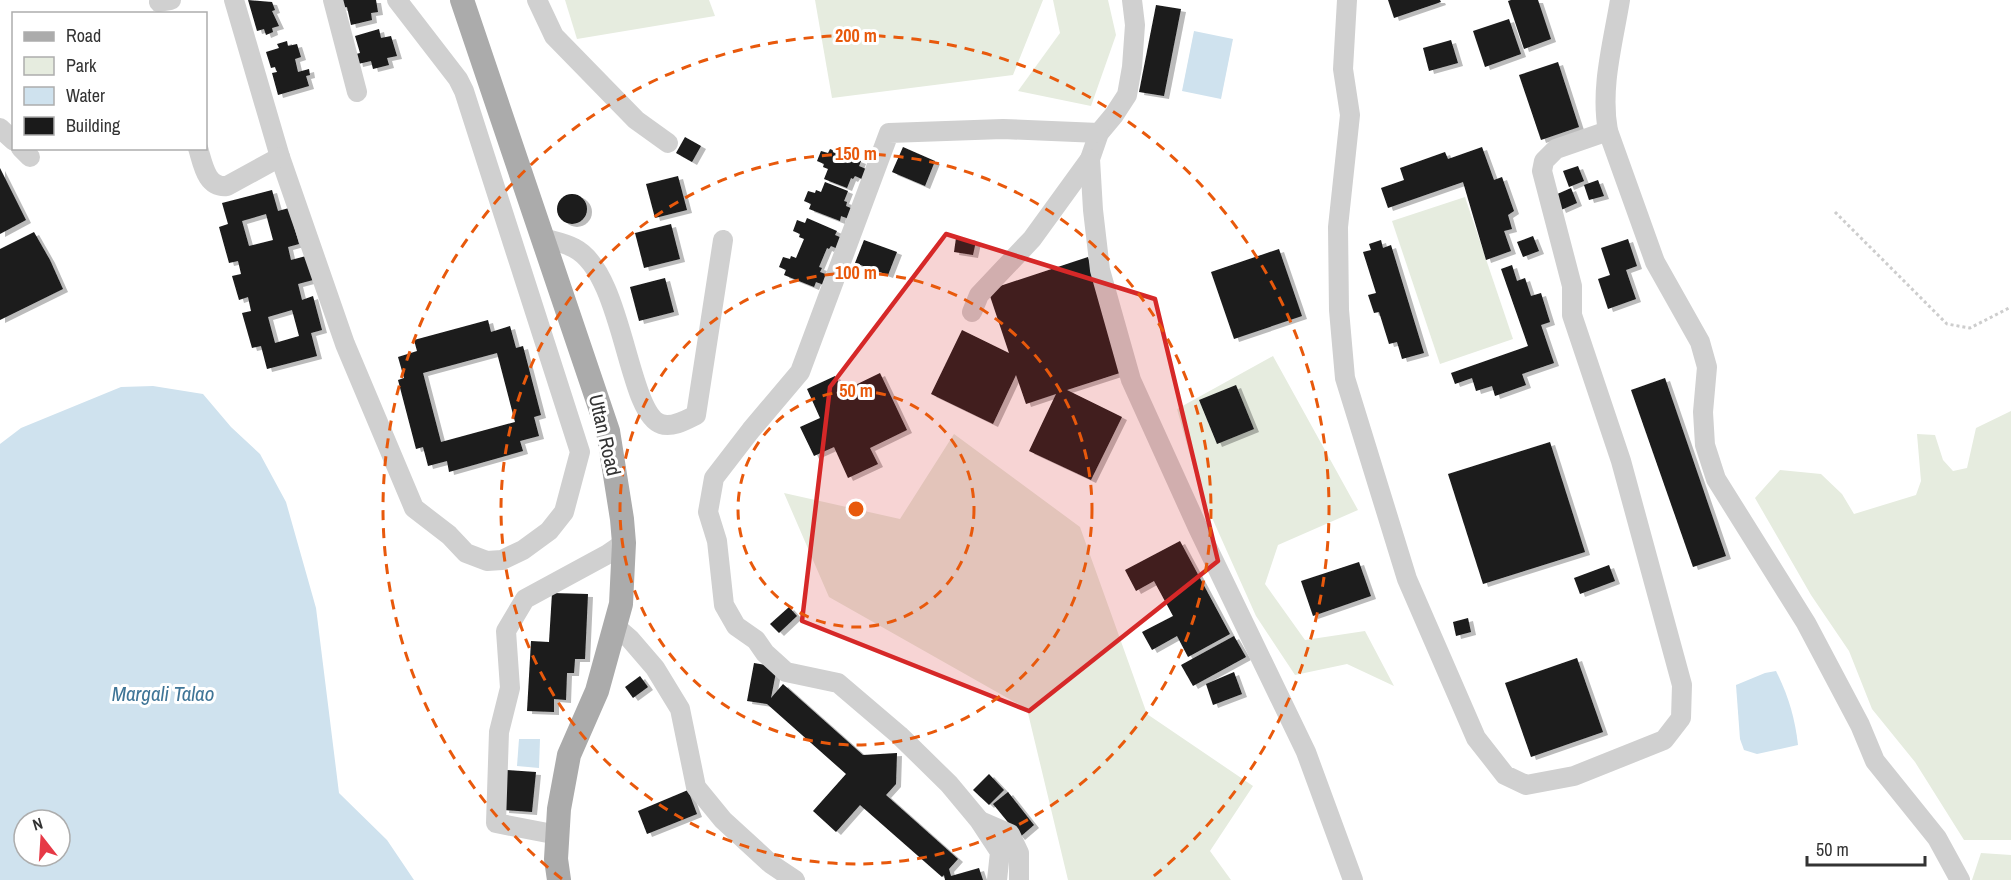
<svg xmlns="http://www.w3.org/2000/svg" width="2011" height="880" font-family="'Archivo Narrow',sans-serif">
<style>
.green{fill:#e6ecdf}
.water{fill:#cfe2ee;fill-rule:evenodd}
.building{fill:#1a1a1a;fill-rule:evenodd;filter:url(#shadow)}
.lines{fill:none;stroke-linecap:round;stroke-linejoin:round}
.path{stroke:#cdcdcd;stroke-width:3;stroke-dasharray:3 3;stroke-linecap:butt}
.minor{stroke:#d0d0d0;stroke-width:20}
.major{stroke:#ababab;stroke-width:24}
.marked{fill:#d62828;fill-opacity:0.2;stroke:#d62828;stroke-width:4.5;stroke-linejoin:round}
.ring{fill:none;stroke:#e8590c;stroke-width:3;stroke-dasharray:10 8}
.labels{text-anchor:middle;stroke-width:6;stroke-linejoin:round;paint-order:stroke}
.street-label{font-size:20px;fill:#333;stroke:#fff}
.water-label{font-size:21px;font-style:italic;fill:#3f7597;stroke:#fff}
.centre{fill:#e8590c;stroke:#fff;stroke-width:3}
.ring-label{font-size:18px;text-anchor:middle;font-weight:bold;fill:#e8590c;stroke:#fff;stroke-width:6;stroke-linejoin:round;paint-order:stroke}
</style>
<defs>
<filter id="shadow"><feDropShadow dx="5" dy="3" stdDeviation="0" flood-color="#0004"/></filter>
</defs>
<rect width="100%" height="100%" fill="#fff"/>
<g class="green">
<path d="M 565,0 L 709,0 L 715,16 L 577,39 Z"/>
<path d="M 815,0 L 1043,0 L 1013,75 L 832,98 Z"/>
<path d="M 1053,0 L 1108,0 L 1116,35 L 1091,106 L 1018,91 L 1060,33 Z"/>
<path d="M 1465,197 L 1513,339 L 1440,364 L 1392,221 Z"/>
<path d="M 1273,356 L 1358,510 L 1278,545 L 1265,584 L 1305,640 L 1365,631 L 1394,686 L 1347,664 L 1295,675 L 1256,616 L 1200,491 L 1177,409 Z"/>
<path d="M 2011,411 L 2011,840 L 1964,840 L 1915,762 L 1872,709 L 1849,651 L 1811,595 L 1755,498 L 1780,470 L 1821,474 L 1842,494 L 1854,514 L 1916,495 L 1921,481 L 1917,434 L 1935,435 L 1943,460 L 1953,471 L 1967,468 L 1976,428 Z"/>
<path d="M 954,434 L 1080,527 L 1147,714 L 1253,786 L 1210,851 L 1231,880 L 1068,880 L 1027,709 L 829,597 L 784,493 L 900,519 Z"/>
<path d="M 1981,853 L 2011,855 L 2011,880 L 1972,880 Z"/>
</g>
<g class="water">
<path d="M 1194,31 L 1233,39 L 1221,99 L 1182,91 Z"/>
<path d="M 153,386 L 203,394 L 231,427 L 260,454 L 286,502 L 316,608 L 339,793 L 387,840 L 414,880 L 0,880 L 0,444 L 21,428 L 121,387 ZM 24,820 L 60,820 L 60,856 L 24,856 Z"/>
<path d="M 1776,671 C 1788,695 1795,718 1798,745 L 1757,754 L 1744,750 L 1740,739 L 1736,685 L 1765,673 Z"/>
<path d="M 519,739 L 540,739 L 539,768 L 517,766 Z"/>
</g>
<g class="building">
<path d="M 248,0 L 272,2 L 275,10 L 272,11 L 279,26 L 272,28 L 273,32 L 266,35 L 264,29 L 257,31 Z"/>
<path d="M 340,0 L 376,0 L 378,12 L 371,13 L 372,20 L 351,25 L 347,7 L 342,8 Z"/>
<path d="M 1388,0 L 1440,0 L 1441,2 L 1394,18 Z"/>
<path d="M 1511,0 L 1538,0 L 1551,39 L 1524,49 L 1508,1 Z"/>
<path d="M 1156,5 L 1181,9 L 1164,96 L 1139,92 Z"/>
<path d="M 1509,19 L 1521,54 L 1485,67 L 1473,31 Z"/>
<path d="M 379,29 L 381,38 L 391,36 L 397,56 L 387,58 L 389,65 L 373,69 L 371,61 L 358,64 L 356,54 L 360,53 L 355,36 Z"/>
<path d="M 1451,40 L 1458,63 L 1429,71 L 1423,48 Z"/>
<path d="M 287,41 L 288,46 L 297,44 L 301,57 L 295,59 L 298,72 L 309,69 L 310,75 L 306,76 L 309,86 L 278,95 L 272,73 L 277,72 L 275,67 L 271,68 L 266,52 L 279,48 L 277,44 Z"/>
<path d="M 1558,62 L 1579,127 L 1541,140 L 1519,75 Z"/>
<path d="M 685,137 L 701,146 L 692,162 L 676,153 Z"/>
<path d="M 903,147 L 935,161 L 925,186 L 892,172 Z"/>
<path d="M 1482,147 L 1494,180 L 1502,177 L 1514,211 L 1508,215 L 1512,229 L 1504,231 L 1511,251 L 1486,260 L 1463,182 L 1388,208 L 1381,188 L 1404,180 L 1400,168 L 1445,152 L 1448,159 Z"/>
<path d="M 830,149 L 861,161 L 859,166 L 866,169 L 862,179 L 855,176 L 853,179 L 851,178 L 847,188 L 824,179 L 828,169 L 823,167 L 824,164 L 817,161 L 821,151 L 828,153 Z"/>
<path d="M 1578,166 L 1584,181 L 1569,187 L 1563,171 Z"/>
<path d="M 0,168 L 26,220 L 0,234 Z"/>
<path d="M 678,176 L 687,210 L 655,218 L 646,184 Z"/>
<path d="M 1598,180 L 1604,196 L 1589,200 L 1584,185 Z"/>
<path d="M 825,182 L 848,191 L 844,201 L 847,202 L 846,206 L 853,209 L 849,219 L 841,216 L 840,221 L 809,209 L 811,204 L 804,201 L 808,191 L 815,193 L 816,190 L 821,192 Z"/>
<path d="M 1571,188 L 1577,203 L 1561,210 L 1555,195 Z"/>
<path d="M 272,190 L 278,211 L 289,208 L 299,244 L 288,247 L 291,260 L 306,256 L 313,280 L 298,284 L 302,300 L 313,296 L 322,330 L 311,333 L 317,356 L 267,369 L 261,346 L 252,348 L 242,313 L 251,311 L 248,297 L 239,300 L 232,276 L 241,274 L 238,261 L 229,263 L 219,227 L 228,224 L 222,203 ZM 266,214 L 273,240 L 249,246 L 242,221 ZM 292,310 L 299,336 L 275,343 L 268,317 Z"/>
<circle cx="572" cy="209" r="15"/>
<path d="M 807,218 L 837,231 L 835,235 L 842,238 L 838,249 L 831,246 L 829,249 L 827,248 L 819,267 L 822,268 L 820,272 L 828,275 L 824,285 L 816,282 L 814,287 L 784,275 L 786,270 L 779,267 L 783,257 L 790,259 L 791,256 L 796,258 L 804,239 L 799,237 L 800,234 L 793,231 L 797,220 L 805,223 Z"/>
<path d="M 671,224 L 680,259 L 644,268 L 635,233 Z"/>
<path d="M 34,232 L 50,260 L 63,289 L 0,320 L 0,249 Z"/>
<path d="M 1533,236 L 1539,251 L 1523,257 L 1517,242 Z"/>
<path d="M 956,238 L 976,241 L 973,255 L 954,252 Z"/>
<path d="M 1628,239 L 1637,266 L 1626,270 L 1636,299 L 1608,309 L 1598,279 L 1610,275 L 1601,248 Z"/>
<path d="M 864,240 L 897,252 L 888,275 L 855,263 Z"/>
<path d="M 1381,240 L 1383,248 L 1391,245 L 1424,353 L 1402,359 L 1397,342 L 1389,344 L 1379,312 L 1374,313 L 1368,295 L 1376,293 L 1363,252 L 1371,250 L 1369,244 Z"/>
<path d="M 1279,249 L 1302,316 L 1234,339 L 1211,272 Z"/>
<path d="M 1088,257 L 1126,371 L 1067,390 L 1122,417 L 1091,480 L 1029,451 L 1056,394 L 1026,404 L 1016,375 L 993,424 L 931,394 L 962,330 L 1009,353 L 988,290 Z"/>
<path d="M 1512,265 L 1517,281 L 1525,278 L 1531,296 L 1541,293 L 1550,322 L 1541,325 L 1554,363 L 1522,374 L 1526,385 L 1495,396 L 1492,386 L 1476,391 L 1472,378 L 1455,384 L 1451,373 L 1528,346 L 1501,269 Z"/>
<path d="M 665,278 L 674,312 L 639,321 L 630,287 Z"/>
<path d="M 488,320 L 491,332 L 510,326 L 516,348 L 523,346 L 541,415 L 534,417 L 539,436 L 520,441 L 523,451 L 449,472 L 447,461 L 428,466 L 423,447 L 416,449 L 398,380 L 404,378 L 398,357 L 417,351 L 414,340 ZM 497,353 L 515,422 L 441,442 L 423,373 Z"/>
<path d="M 880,373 L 907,430 L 870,448 L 878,464 L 848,478 L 834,447 L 814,456 L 800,427 L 820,418 L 807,389 L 835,376 L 843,391 Z"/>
<path d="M 1665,378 L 1726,556 L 1693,567 L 1631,390 Z"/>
<path d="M 1236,385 L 1254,429 L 1217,444 L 1199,400 Z"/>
<path d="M 1550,442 L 1585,552 L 1483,584 L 1448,474 Z"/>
<path d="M 1180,541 L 1230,634 L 1188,657 L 1177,636 L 1152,650 L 1142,632 L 1173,616 L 1154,581 L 1136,591 L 1125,570 Z"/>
<path d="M 1359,562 L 1371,596 L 1313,616 L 1301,581 Z"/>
<path d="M 1609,565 L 1615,581 L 1580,594 L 1574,578 Z"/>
<path d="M 552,593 L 588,594 L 585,659 L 575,659 L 574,673 L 567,673 L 566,700 L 554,699 L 554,712 L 527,711 L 531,641 L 549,642 Z"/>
<path d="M 789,607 L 797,616 L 779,633 L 770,624 Z"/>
<path d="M 1468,618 L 1471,632 L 1456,636 L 1453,622 Z"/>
<path d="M 1234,636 L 1246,657 L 1193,686 L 1181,665 Z"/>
<path d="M 1577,658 L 1603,732 L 1531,757 L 1505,683 Z"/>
<path d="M 754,663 L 777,667 L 771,698 L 783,684 L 863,755 L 897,753 L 896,784 L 886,795 L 958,859 L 949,869 L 951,876 L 979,868 L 983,880 L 945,880 L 944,875 L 942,877 L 860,805 L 836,832 L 813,811 L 846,774 L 767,704 L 747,701 Z"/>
<path d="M 1234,672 L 1242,694 L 1213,705 L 1206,684 Z"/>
<path d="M 640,676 L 648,687 L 633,698 L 625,687 Z"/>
<path d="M 507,770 L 536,772 L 532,812 L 504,810 Z"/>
<path d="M 989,774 L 1004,790 L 989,805 L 973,790 Z"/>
<path d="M 688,790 L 697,814 L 647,834 L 638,811 Z"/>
<path d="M 1008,792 L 1034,825 L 1020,837 L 993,804 Z"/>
</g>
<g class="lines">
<path class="path" d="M 1835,212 L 1947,324 L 1970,328 L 2011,307"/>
<g class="minor">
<path d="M 234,0 L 280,157 L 345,344 L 414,508 L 449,535 L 466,553 L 487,561 L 502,560 L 523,550 L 549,531 L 564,512 L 580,452 L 464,91 L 458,79 L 397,0"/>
<path d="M 333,0 L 357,92"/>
<path d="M 537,0 L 554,36 L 636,120 L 668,143"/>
<path d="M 1132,0 L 1135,25 L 1132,67 L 1127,95 L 1114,115 L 1099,133 L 1090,159 L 1093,210 L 1100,270 L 1131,380 L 1198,528 L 1306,752 L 1353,880"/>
<path d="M 1347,0 L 1343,69 L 1350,115 L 1338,227 L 1339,310 L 1345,378 L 1407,579 L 1476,738 L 1505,775 L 1526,785 L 1574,776 L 1664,740 L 1681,718 L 1682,685 L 1621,461 L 1572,315 L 1572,286 L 1542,171 L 1544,161 L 1556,149 L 1608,131"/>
<path d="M 1620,0 C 1613,43 1600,88 1608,131 L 1655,262 L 1700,342 L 1707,367 L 1703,412 L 1705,445 L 1716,479 L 1806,623 L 1860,725 L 1875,761 L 1937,838 L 1960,880"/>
<path d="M 159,2 L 171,0"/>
<path d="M 0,128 L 14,141"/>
<path d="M 21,148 L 30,157"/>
<path d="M 198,148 C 203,164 206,188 227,186 L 280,157"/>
<path d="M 543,238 C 553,241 565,243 574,248 C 624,273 627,413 661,424 C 672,428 686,420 696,415 L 723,240"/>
<path d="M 972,312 L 979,295 L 1032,239 L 1090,159"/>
<path d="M 615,626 L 630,639 L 655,668 L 680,709 L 696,787 L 723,820 L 771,864 L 795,880"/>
<path d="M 980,821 L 1010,834 L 1019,853 L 1019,880"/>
<path d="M 558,835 L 496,823 L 499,732 L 510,688 L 506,631 L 525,599 L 608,554 L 624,543"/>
<path d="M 997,880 L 1000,852 L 979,820 L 949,784 L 899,735 L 838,683 L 786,672 L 765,653 L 756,640 L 736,626 L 724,605 L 717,541 L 708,512 L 714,478 L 751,430 L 800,372 L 889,133 L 1003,129 L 1099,133"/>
</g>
<path class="major" d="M 462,0 L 608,431 L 622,519 L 624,543 L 621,604 L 597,691 L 569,755 L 559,809 L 556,859 L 559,880"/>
</g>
<path class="marked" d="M 946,234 L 1155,299 L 1218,561 L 1029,711 L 802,621 L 830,387 Z"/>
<g class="ring">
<circle cx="856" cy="509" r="118"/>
<circle cx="856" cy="509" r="236"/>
<circle cx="856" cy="509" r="355"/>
<path d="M562 879A473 473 0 1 1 1150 879"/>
</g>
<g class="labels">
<g class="street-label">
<text transform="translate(605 435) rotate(77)" y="7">Uttan Road</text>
</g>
<g class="water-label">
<text x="163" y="701">Margali Talao</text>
</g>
</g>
<circle cx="856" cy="509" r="9" class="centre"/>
<g class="ring-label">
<text x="856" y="42">200 m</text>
<text x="856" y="160">150 m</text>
<text x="856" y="279">100 m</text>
<text x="856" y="397">50 m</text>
</g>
<rect x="12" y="12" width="195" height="138" fill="#ffffff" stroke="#adadad" stroke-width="1.5"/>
<rect x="24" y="32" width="30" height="9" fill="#ababab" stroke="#adadad" stroke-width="1.5"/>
<text x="66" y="42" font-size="18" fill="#333333">Road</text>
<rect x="24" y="57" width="30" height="18" fill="#e6ecdf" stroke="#adadad" stroke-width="1.5"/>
<text x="66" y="72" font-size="18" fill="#333333">Park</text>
<rect x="24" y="87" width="30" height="18" fill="#cfe2ee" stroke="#adadad" stroke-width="1.5"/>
<text x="66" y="102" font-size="18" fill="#333333">Water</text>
<rect x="24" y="117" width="30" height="18" fill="#1a1a1a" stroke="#adadad" stroke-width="1.5"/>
<text x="66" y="132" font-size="18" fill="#333333">Building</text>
<g transform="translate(42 838) rotate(343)"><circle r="28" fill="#ffffff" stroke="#adadad" stroke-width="1.5"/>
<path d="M0-4.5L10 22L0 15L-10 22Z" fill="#e63946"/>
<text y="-9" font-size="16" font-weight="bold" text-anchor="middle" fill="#333333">N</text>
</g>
<path d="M1807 856v9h118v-9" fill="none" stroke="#333333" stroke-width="3"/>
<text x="1816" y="856" font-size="18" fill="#333333" stroke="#ffffff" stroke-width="4.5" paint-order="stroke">50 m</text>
</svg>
